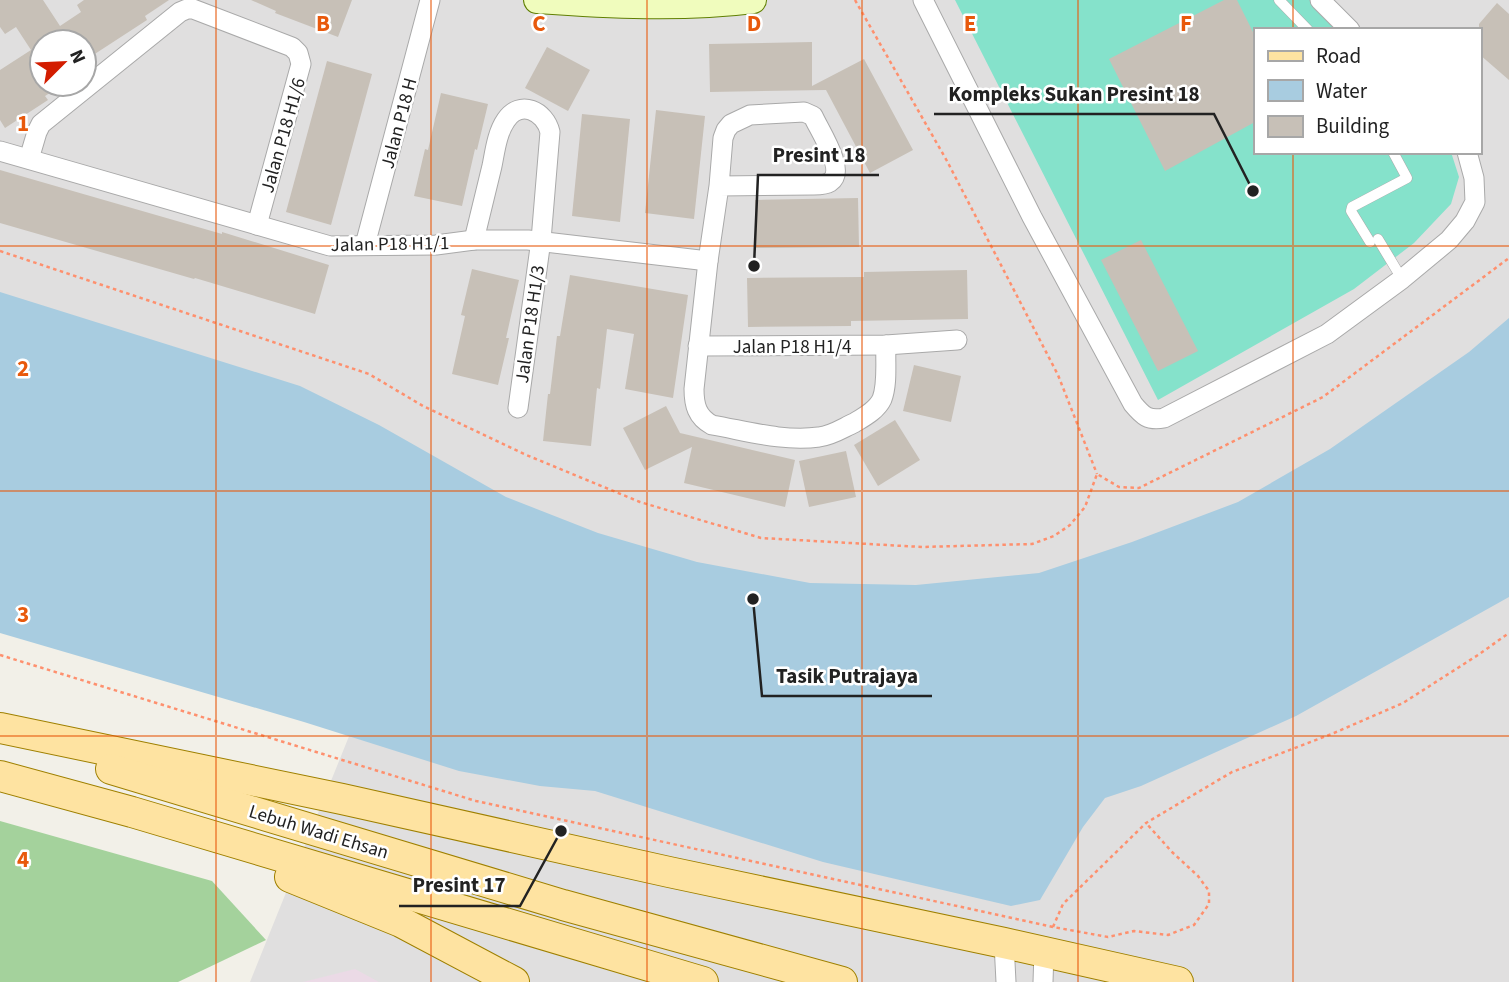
<svg xmlns="http://www.w3.org/2000/svg" width="1509" height="982" font-family="'Source Sans 3',sans-serif">
<style>
.residential{fill:#e0dfdf;fill-rule:evenodd}
.industrial{fill:#ebdae6}
.forest{fill:#a4d29c}
.pitch{fill:#85e2cb}
.water{fill:#a8cce0}
.building{fill:#c7c0b7}
.lines{fill:none;stroke-linecap:round;stroke-linejoin:round}
.lane-casing{stroke:#a9a9a9;stroke-width:11}
.street-casing{stroke:#a9a9a9;stroke-width:21}
.secondary-casing{stroke:#607f02;stroke-width:28}
.primary-casing{stroke:#9f8000;stroke-width:32}
.path{stroke:#fe906e;stroke-width:2.5;stroke-dasharray:3.5 3.5;stroke-linecap:butt}
.lane{stroke:#fff;stroke-width:10}
.street{stroke:#fff;stroke-width:19}
.secondary{stroke:#f0fcbd;stroke-width:26}
.primary{stroke:#fee3a1;stroke-width:30}
.grid{fill:none;stroke:#e8590c;stroke-width:2;stroke-opacity:0.55}
.labels{text-anchor:middle;stroke-width:5;stroke-linejoin:round;paint-order:stroke}
.street-label{font-size:19px;fill:#222;stroke:#fff}
.grid-label{font-size:23px;text-anchor:middle;font-weight:bold;fill:#e8590c;stroke:#fff;stroke-width:5;stroke-linejoin:round;paint-order:stroke}
.leader{fill:none;stroke:#222;stroke-width:2.5}
.callout-dot{fill:#222;stroke:#fff;stroke-width:2.5}
.callout-label{font-size:21px;text-anchor:middle;font-weight:bold;fill:#222;stroke:#fff;stroke-width:5;stroke-linejoin:round;paint-order:stroke}
</style>
<rect width="100%" height="100%" fill="#f2f0e8"/>
<g class="residential">
<path d="M 0,0 L 1509,0 L 1509,389 L 1339,525 L 729,666 L 0,379 ZM 1255,30 L 1479,30 L 1479,152 L 1255,152 ZM 42,42 L 84,42 L 84,84 L 42,84 Z"/>
<path d="M 1509,566 L 1509,982 L 250,982 L 364,699 L 1109,772 Z"/>
</g>
<path class="industrial" d="M 355,969 L 379,982 L 303,982 Z"/>
<path class="forest" d="M 0,821 L 212,881 L 266,940 L 178,982 L 0,982 Z"/>
<path class="pitch" d="M 955,0 L 1315,0 L 1344,30 L 1255,30 L 1255,152 L 1451,152 L 1459,177 L 1451,204 L 1414,243 L 1354,289 L 1158,400 Z"/>
<path class="water" d="M 0,292 L 300,386 L 379,425 L 506,497 L 598,533 L 697,562 L 810,583 L 916,585 L 1039,573 L 1132,542 L 1238,502 L 1330,449 L 1469,352 L 1509,318 L 1509,597 L 1296,716 L 1141,786 L 1105,798 L 1083,827 L 1040,900 L 1011,906 L 823,862 L 595,791 L 540,786 L 459,771 L 304,722 L 0,633 Z"/>
<g class="building">
<path d="M 0,0 L 43,0 L 60,26 L 81,12 L 77,5 L 84,0 L 169,0 L 145,16 L 147,20 L 84,61 L 84,42 L 42,42 L 42,84 L 64,84 L 45,96 L 48,100 L 5,128 L 0,120 L 0,70 L 31,50 L 16,27 L 5,34 L 0,27 Z"/>
<path d="M 251,0 L 352,0 L 338,37 L 275,13 L 276,11 Z"/>
<path d="M 1224,0 L 1237,0 L 1255,36 L 1255,122 L 1165,171 L 1109,59 Z"/>
<path d="M 1497,3 L 1509,14 L 1509,80 L 1479,54 L 1479,24 Z"/>
<path d="M 812,42 L 812,86 L 864,59 L 913,150 L 870,173 L 826,90 L 710,92 L 709,44 Z"/>
<path d="M 547,47 L 590,70 L 568,111 L 525,88 Z"/>
<path d="M 327,61 L 372,74 L 331,225 L 286,212 Z"/>
<path d="M 441,93 L 488,104 L 477,150 L 475,149 L 462,206 L 414,196 L 425,149 L 428,150 Z"/>
<path d="M 656,110 L 705,116 L 694,219 L 645,213 Z"/>
<path d="M 582,114 L 630,119 L 620,222 L 572,216 Z"/>
<path d="M 0,170 L 222,234 L 222,232 L 329,265 L 315,314 L 195,278 L 194,279 L 0,223 Z"/>
<path d="M 858,198 L 859,247 L 756,248 L 755,200 Z"/>
<path d="M 1141,240 L 1198,351 L 1158,371 L 1101,260 Z"/>
<path d="M 472,269 L 519,280 L 506,338 L 509,338 L 498,385 L 452,374 L 465,316 L 461,315 Z"/>
<path d="M 967,270 L 968,319 L 851,321 L 851,326 L 748,327 L 747,278 L 864,277 L 864,272 Z"/>
<path d="M 570,275 L 688,295 L 673,398 L 625,389 L 634,334 L 607,329 L 600,389 L 597,388 L 591,446 L 543,441 L 548,394 L 550,394 L 557,336 L 560,336 Z"/>
<path d="M 914,365 L 961,376 L 951,422 L 903,411 Z"/>
<path d="M 666,406 L 680,433 L 795,460 L 785,507 L 684,483 L 692,447 L 645,470 L 623,428 Z"/>
<path d="M 895,420 L 920,460 L 878,486 L 854,445 Z"/>
<path d="M 846,451 L 856,497 L 809,507 L 799,461 Z"/>
</g>
<g class="lines">
<g class="lane-casing">
<g id="lane">
<path d="M 1279,0 L 1308,30"/>
<path d="M 1378,239 L 1402,279"/>
<path d="M 1370,242 L 1351,211 L 1352,207 L 1407,178 L 1393,152"/>
</g>
</g>
<g class="street-casing">
<g id="street">
<path d="M 923,0 L 1032,217 L 1133,404 C 1143,416 1148,421 1164,418 L 1327,334 L 1402,279 L 1449,240 L 1465,221 L 1475,202 L 1474,178 L 1467,152"/>
<path d="M 1320,0 L 1350,30"/>
<path d="M 0,151 L 330,246 L 436,245 L 474,240 L 528,240 L 708,261"/>
<path d="M 29,159 L 37,132 L 41,124 L 180,12 L 187,9 L 193,9 L 292,47 L 298,53 L 301,64 L 257,225"/>
<path d="M 719,186 L 814,185 C 819,185 825,185 830,182 C 847,171 819,130 813,116 L 804,112 L 750,115 L 731,124 L 726,130 L 723,138 L 719,186 L 708,261 L 694,389 C 694,405 697,417 712,425 C 747,431 784,442 819,437 C 831,436 843,428 854,423 C 864,417 877,410 882,399 C 888,383 885,362 886,345"/>
<path d="M 474,240 C 480,216 486,191 492,166 C 495,151 497,133 506,120 C 520,99 545,111 550,132 L 541,240 L 518,408"/>
<path d="M 365,245 L 430,0"/>
<path d="M 698,346 L 886,345 L 957,340"/>
<path d="M 1004,943 L 1006,982"/>
<path d="M 1043,982 L 1044,952"/>
</g>
</g>
<g class="secondary-casing">
<path id="secondary" d="M 537,0 C 608,5 682,9 753,0"/>
</g>
<g class="primary-casing">
<g id="primary">
<path d="M 0,728 L 342,799 L 669,872 L 1004,943 L 1178,982"/>
<path d="M 111,769 L 563,905 L 842,982"/>
<path d="M 0,776 L 132,812 L 703,982"/>
<path d="M 290,877 L 401,922 L 514,982"/>
</g>
</g>
<g class="path">
<path d="M 855,0 L 947,161 L 1058,375 L 1097,474"/>
<path d="M 0,251 L 369,374 L 423,406 L 524,454 L 640,502 L 761,538 L 922,547 L 1032,544 L 1054,536 L 1070,525 L 1085,507 L 1097,474 L 1119,487 L 1139,488 L 1323,397 L 1509,258"/>
<path d="M 0,655 L 476,801 L 1053,927 L 1108,937 L 1134,931 L 1168,935 L 1194,925 L 1209,904 L 1209,891 L 1198,876 L 1172,852 L 1146,823"/>
<path d="M 1053,927 L 1063,904 L 1146,823 L 1232,772 L 1334,733 L 1403,703 L 1478,655 L 1509,633"/>
</g>
<use href="#lane" class="lane"/>
<use href="#street" class="street"/>
<use href="#secondary" class="secondary"/>
<use href="#primary" class="primary"/>
</g>
<path class="grid" d="M 216,0 L 216,982M 431,0 L 431,982M 647,0 L 647,982M 862,0 L 862,982M 1078,0 L 1078,982M 1293,0 L 1293,30M 1293,152 L 1293,982M 0,246 L 1509,246M 0,491 L 1509,491M 0,736 L 1509,736"/>
<g class="labels">
<g class="street-label">
<text transform="translate(398 123) rotate(-75)" y="7">Jalan P18 H</text>
<text transform="translate(282 135) rotate(-74)" y="7">Jalan P18 H1/6</text>
<text transform="translate(390 243) rotate(-1)" y="7">Jalan P18 H1/1</text>
<text transform="translate(529 324) rotate(-82)" y="7">Jalan P18 H1/3</text>
<text x="792" y="353">Jalan P18 H1/4</text>
<text transform="translate(319 831) rotate(17)" y="7">Lebuh Wadi Ehsan</text>
</g>
</g>
<g class="grid-label">
<text x="323" y="31">B</text>
<text x="539" y="31">C</text>
<text x="754" y="31">D</text>
<text x="970" y="31">E</text>
<text x="1186" y="31">F</text>
<text x="23" y="131">1</text>
<text x="23" y="376">2</text>
<text x="23" y="622">3</text>
<text x="23" y="867">4</text>
</g>
<path class="leader" d="M1253 191L1214 114H934M754 266L758 175H879M753 599L762 696H932M561 831L520 906H399"/>
<g class="callout-dot">
<circle cx="1253" cy="191" r="7"/>
<circle cx="754" cy="266" r="7"/>
<circle cx="753" cy="599" r="7"/>
<circle cx="561" cy="831" r="7"/>
</g>
<g class="callout-label">
<text x="1074" y="101">Kompleks Sukan Presint 18</text>
<text x="819" y="162">Presint 18</text>
<text x="847" y="683">Tasik Putrajaya</text>
<text x="459" y="892">Presint 17</text>
</g>
<rect x="1254" y="28" width="228" height="126" fill="#ffffff" stroke="#a7a7a7" stroke-width="2"/>
<rect x="1268" y="51" width="35" height="10" fill="#fee3a1" stroke="#a7a7a7" stroke-width="2"/>
<text x="1316" y="63" font-size="21" fill="#222222">Road</text>
<rect x="1268" y="80" width="35" height="21" fill="#a8cce0" stroke="#a7a7a7" stroke-width="2"/>
<text x="1316" y="98" font-size="21" fill="#222222">Water</text>
<rect x="1268" y="116" width="35" height="21" fill="#c7c0b7" stroke="#a7a7a7" stroke-width="2"/>
<text x="1316" y="133" font-size="21" fill="#222222">Building</text>
<g transform="translate(63 63) rotate(66)"><circle r="33" fill="#ffffff" stroke="#a7a7a7" stroke-width="2"/>
<path d="M0-5L12 26L0 18L-12 26Z" fill="#d31d00"/>
<text y="-10" font-size="19" font-weight="bold" text-anchor="middle" fill="#222222">N</text>
</g>
</svg>
